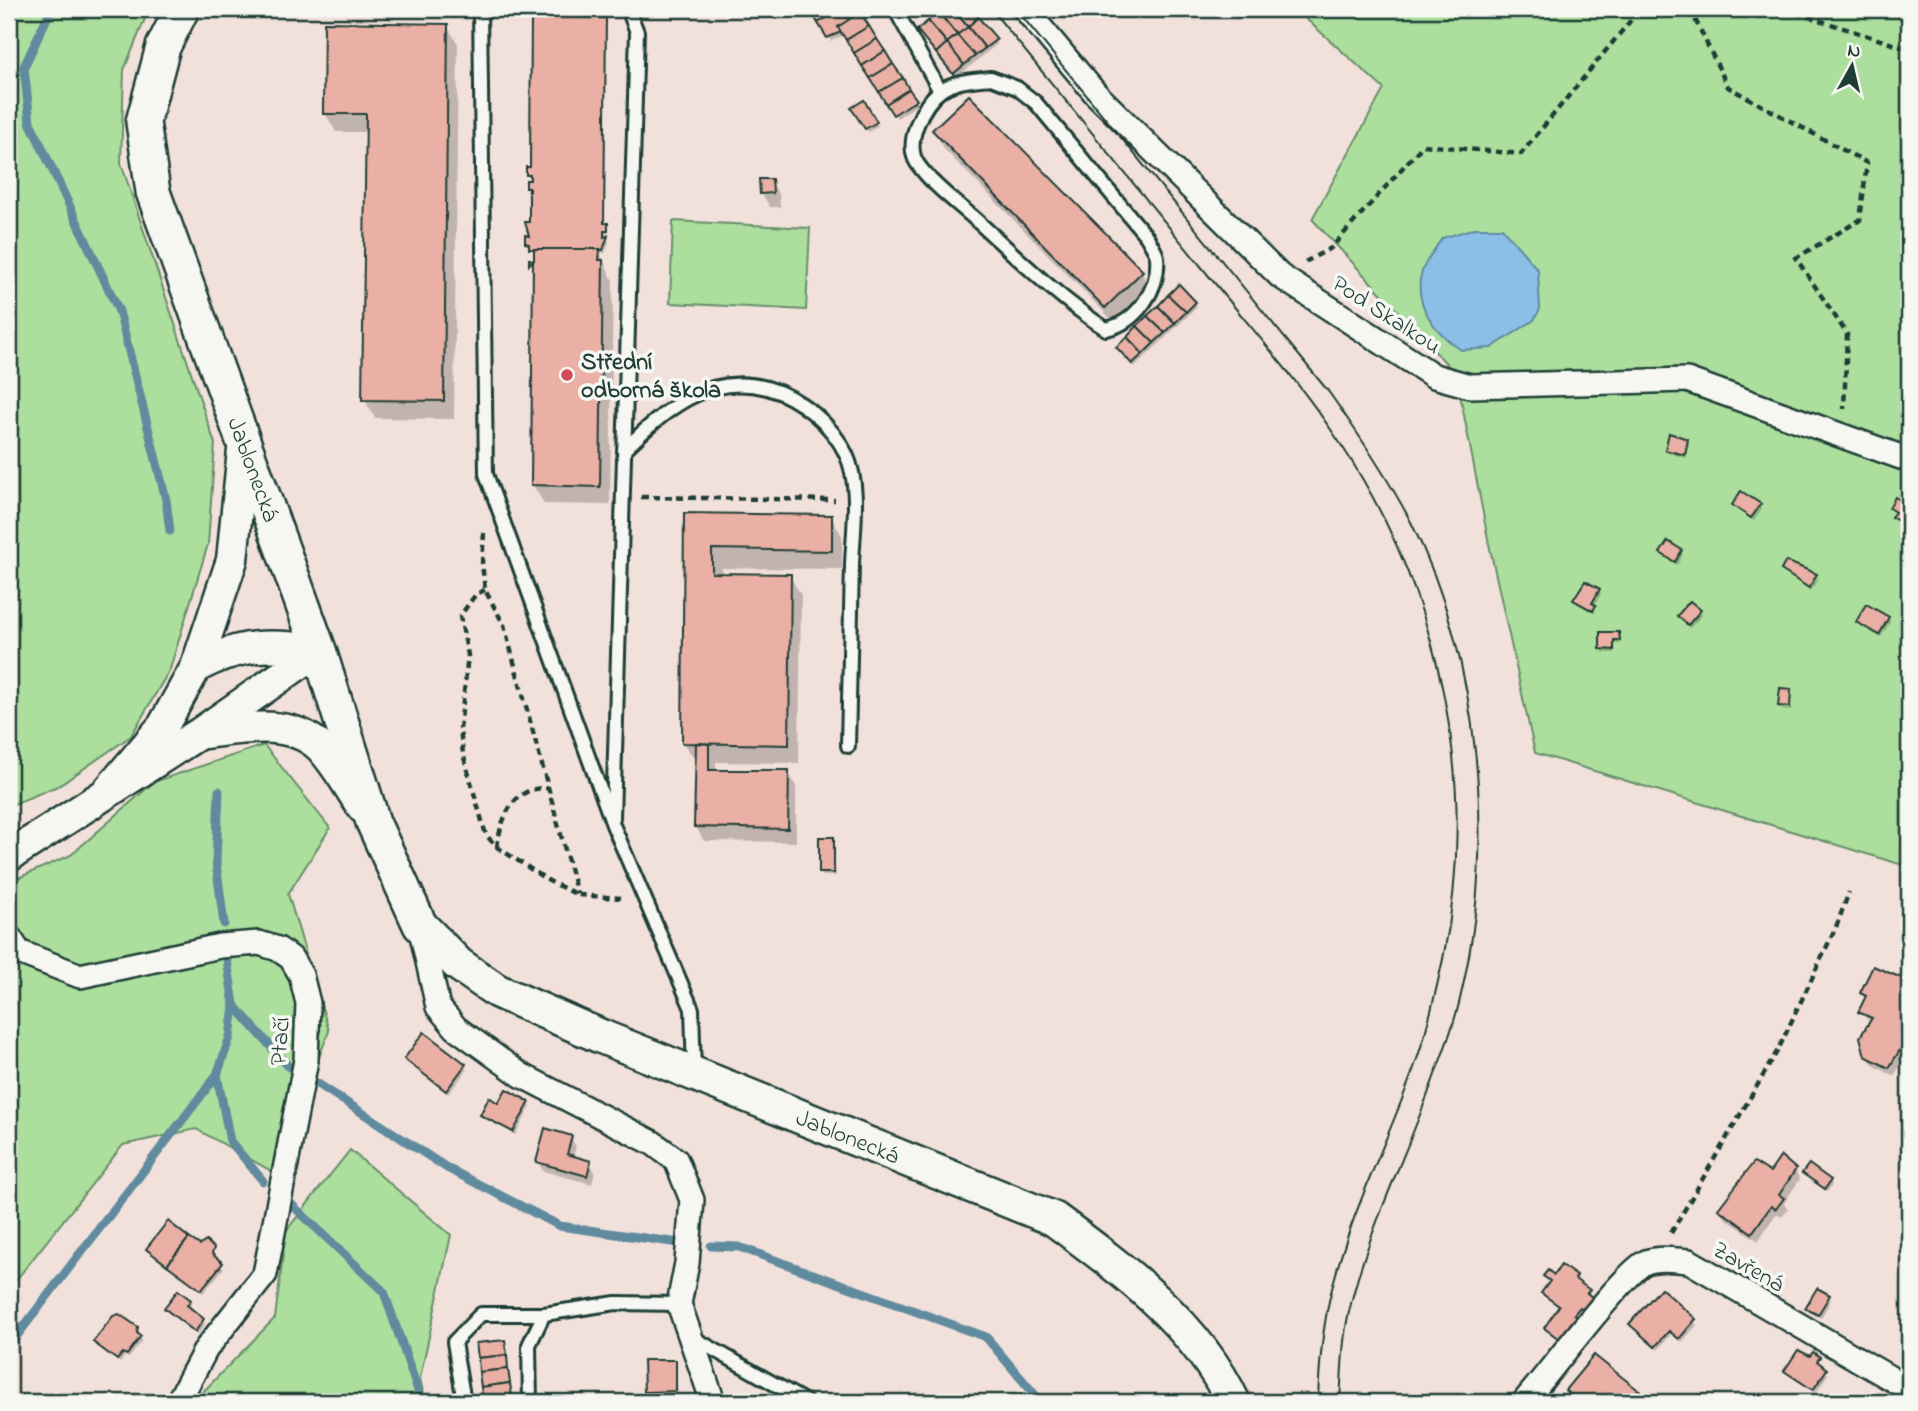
<svg xmlns="http://www.w3.org/2000/svg" width="1918" height="1411" font-family="'Indie Flower',sans-serif">
<style>
.green{fill:#acde9e;stroke:#668e69;stroke-width:2}
.water{fill:#8bbfe7;stroke:#608b9f;stroke-width:2}
.shadow{fill:#0003}
.lines{fill:none;stroke-linecap:round;stroke-linejoin:round}
.stream{stroke:#608b9f;stroke-width:9}
.building{fill:#eab0a5;stroke:#1f3d34;stroke-width:2}
.service-casing{stroke:#1f3d34;stroke-width:18}
.minor-casing{stroke:#1f3d34;stroke-width:28}
.tertiary-casing{stroke:#1f3d34;stroke-width:35}
.secondary-casing{stroke:#1f3d34;stroke-width:38}
.path{stroke:#1f3d34;stroke-width:4.5;stroke-dasharray:7 5;stroke-linecap:butt}
.service{stroke:#f6f6f2;stroke-width:12}
.minor{stroke:#f6f6f2;stroke-width:23}
.tertiary{stroke:#f6f6f2;stroke-width:30}
.secondary{stroke:#f6f6f2;stroke-width:33}
.tram{stroke:#1f3d34;stroke-width:2}
.poi-dot{fill:#d1495b;stroke:#f6f6f2;stroke-width:2.5}
.labels{text-anchor:middle;stroke-width:7;stroke-linejoin:round;paint-order:stroke}
.street-label{font-size:24px;fill:#1f3d34;stroke:#f6f6f2}
.poi-label{font-size:24px;font-weight:bold;fill:#1f3d34;stroke:#f6f6f2;text-anchor:start}
</style>
<rect width="100%" height="100%" fill="#f2e1db"/>
<filter id="ink" filterUnits="userSpaceOnUse"><feTurbulence type="fractalNoise" baseFrequency=".0143" numOctaves="2"/><feDisplacementMap in="SourceGraphic" scale="14" xChannelSelector="R" yChannelSelector="G"/><feConvolveMatrix kernelMatrix="1 2 1 2 8 2 1 2 1" color-interpolation-filters="sRGB"/></filter>
<g filter="url(#ink)">
<g class="green">
<path d="M 9,9 L 149,9 L 124,70 L 121,163 L 215,444 L 208,544 L 170,669 L 131,736 L 60,785 L 9,806 Z"/>
<path d="M 1295,9 L 1909,9 L 1909,867 L 1535,753 L 1489,544 L 1456,374 L 1312,219 L 1384,89 Z"/>
<path d="M 673,221 L 810,228 L 806,310 L 670,303 Z"/>
<path d="M 264,745 L 330,828 L 288,894 L 329,1031 L 275,1173 L 196,1129 L 123,1145 L 9,1289 L 9,882 L 71,855 L 154,782 Z"/>
<path d="M 350,1150 L 451,1235 L 420,1378 L 425,1402 L 193,1402 L 275,1318 L 286,1231 Z"/>
</g>
<path class="water" d="M 1475,228 L 1502,228 L 1538,270 L 1540,309 L 1534,320 L 1491,348 L 1461,350 C 1435,333 1412,303 1422,271 C 1426,260 1436,248 1442,238 Z"/>
<g class="shadow">
<path d="M 811,9 L 841,9 L 850,23 L 860,15 L 917,105 L 897,118 L 844,35 L 831,41 Z"/>
<path d="M 946,9 L 970,9 L 997,44 L 957,77 L 920,30 Z"/>
<path d="M 605,20 L 605,225 L 609,235 L 605,235 L 609,242 L 605,253 L 600,253 L 613,281 L 610,505 L 544,504 L 533,485 L 536,253 L 531,248 L 527,188 L 532,182 L 528,174 Z"/>
<path d="M 447,26 L 458,44 L 454,419 L 375,418 L 364,399 L 367,132 L 336,132 L 325,113 Z"/>
<path d="M 864,102 L 878,126 L 868,132 L 853,108 Z"/>
<path d="M 934,131 L 1141,272 L 1152,291 L 1117,325 L 945,150 Z"/>
<path d="M 771,181 L 779,195 L 780,207 L 770,207 L 761,193 Z"/>
<path d="M 1195,303 L 1197,307 L 1135,367 L 1120,352 Z"/>
<path d="M 1687,440 L 1689,444 L 1686,458 L 1669,453 L 1667,449 Z"/>
<path d="M 1896,499 L 1909,507 L 1909,517 L 1904,526 L 1893,517 L 1896,514 L 1891,508 Z"/>
<path d="M 1734,505 L 1759,505 L 1762,509 L 1754,521 Z"/>
<path d="M 686,515 L 831,517 L 842,536 L 842,569 L 722,568 L 722,575 L 790,576 L 801,595 L 799,763 L 716,762 L 716,771 L 788,772 L 796,786 L 796,842 L 704,841 L 696,827 L 697,762 L 683,743 Z"/>
<path d="M 1681,551 L 1683,555 L 1677,565 L 1662,553 Z"/>
<path d="M 1800,566 L 1818,579 L 1811,591 L 1783,570 L 1798,570 Z"/>
<path d="M 1599,590 L 1601,594 L 1594,606 L 1595,614 L 1575,600 Z"/>
<path d="M 1700,611 L 1702,615 L 1690,628 L 1679,616 Z"/>
<path d="M 1887,618 L 1890,622 L 1881,637 L 1858,622 Z"/>
<path d="M 1618,634 L 1621,644 L 1615,644 L 1615,653 L 1604,653 L 1602,649 Z"/>
<path d="M 1790,691 L 1791,711 L 1782,710 L 1780,706 Z"/>
<path d="M 833,839 L 836,876 L 823,876 L 821,872 Z"/>
<path d="M 1874,969 L 1909,984 L 1909,1052 L 1894,1076 L 1873,1065 L 1867,1055 L 1871,1023 L 1860,1012 L 1866,1000 L 1862,993 Z"/>
<path d="M 406,1059 L 465,1066 L 467,1070 L 448,1094 Z"/>
<path d="M 529,1103 L 531,1107 L 515,1135 L 482,1115 L 499,1105 Z"/>
<path d="M 570,1137 L 576,1146 L 573,1158 L 590,1163 L 595,1172 L 592,1184 L 543,1171 L 538,1162 Z"/>
<path d="M 1795,1170 L 1800,1179 L 1784,1203 L 1788,1209 L 1782,1217 L 1776,1214 L 1758,1241 L 1725,1218 L 1720,1209 L 1770,1174 Z"/>
<path d="M 1804,1173 L 1830,1181 L 1832,1185 L 1827,1192 Z"/>
<path d="M 149,1249 L 212,1249 L 214,1258 L 224,1268 L 203,1293 Z"/>
<path d="M 1545,1276 L 1588,1291 L 1594,1303 L 1587,1313 L 1582,1309 L 1565,1344 L 1546,1328 L 1560,1307 L 1543,1293 L 1551,1282 Z"/>
<path d="M 1661,1291 L 1697,1325 L 1682,1342 L 1672,1333 L 1658,1350 L 1631,1324 Z"/>
<path d="M 1829,1296 L 1831,1300 L 1821,1318 L 1809,1312 L 1807,1308 Z"/>
<path d="M 189,1301 L 191,1305 L 189,1309 L 205,1324 L 198,1334 L 166,1308 Z"/>
<path d="M 137,1328 L 142,1341 L 129,1358 L 125,1356 L 120,1363 L 95,1342 Z"/>
<path d="M 504,1341 L 513,1402 L 485,1402 L 478,1344 Z"/>
<path d="M 1810,1358 L 1819,1358 L 1819,1365 L 1828,1374 L 1816,1393 L 1786,1372 Z"/>
<path d="M 675,1361 L 678,1395 L 648,1395 L 645,1391 Z"/>
<path d="M 1567,1390 L 1639,1393 L 1642,1397 L 1637,1402 L 1580,1402 Z"/>
<path d="M 73,1397 L 77,1402 L 67,1402 Z"/>
</g>
<g class="lines">
<g class="stream">
<path d="M 51,9 L 24,67 L 30,122 L 119,311 L 166,500 L 170,531"/>
<path d="M 219,791 L 216,862 L 224,924"/>
<path d="M 226,953 L 234,1005 L 289,1067"/>
<path d="M 234,1005 L 230,1037 L 217,1075 L 230,1141 L 263,1181"/>
<path d="M 315,1082 L 447,1168 L 560,1226 L 679,1243"/>
<path d="M 290,1203 L 384,1292 L 422,1402"/>
<path d="M 711,1246 L 739,1247 L 986,1337 L 1041,1402"/>
<path d="M 9,1346 L 217,1075"/>
</g>
</g>
<g class="building">
<path d="M 816,9 L 841,9 L 818,23 L 811,12 Z"/>
<path d="M 841,9 L 850,20 L 838,27 L 841,32 L 827,38 L 818,23 Z"/>
<path d="M 944,9 L 953,9 L 968,27 L 957,35 L 939,13 Z"/>
<path d="M 953,9 L 972,9 L 978,17 L 968,27 Z"/>
<path d="M 860,12 L 869,26 L 846,40 L 838,27 Z"/>
<path d="M 939,13 L 957,35 L 947,43 L 928,21 Z"/>
<path d="M 552,16 L 606,18 L 604,223 L 608,223 L 608,231 L 604,231 L 604,237 L 608,236 L 603,250 L 529,249 L 529,244 L 525,243 L 525,235 L 529,236 L 525,222 L 529,222 L 529,188 L 526,188 L 526,180 L 530,180 L 530,175 L 526,175 L 526,167 L 530,167 L 531,17 Z"/>
<path d="M 978,17 L 997,39 L 985,48 L 968,27 Z"/>
<path d="M 928,21 L 947,43 L 936,53 L 917,30 Z"/>
<path d="M 324,22 L 448,24 L 444,401 L 362,400 L 366,114 L 323,114 Z"/>
<path d="M 869,26 L 877,39 L 854,53 L 846,40 Z"/>
<path d="M 968,27 L 985,48 L 975,56 L 957,35 Z"/>
<path d="M 957,35 L 975,56 L 964,65 L 947,43 Z"/>
<path d="M 877,39 L 885,51 L 862,66 L 854,53 Z"/>
<path d="M 947,43 L 964,65 L 953,74 L 936,53 Z"/>
<path d="M 885,51 L 893,64 L 870,78 L 862,66 Z"/>
<path d="M 893,64 L 903,78 L 879,92 L 870,78 Z"/>
<path d="M 903,78 L 909,89 L 886,104 L 879,92 Z"/>
<path d="M 909,89 L 917,100 L 893,115 L 886,104 Z"/>
<path d="M 969,95 L 1143,271 L 1105,308 L 932,130 Z"/>
<path d="M 864,100 L 877,122 L 865,129 L 851,108 Z"/>
<path d="M 759,179 L 772,179 L 773,193 L 760,194 Z"/>
<path d="M 534,249 L 600,249 L 599,260 L 603,260 L 600,487 L 531,485 L 533,260 L 529,265 L 529,259 L 534,260 Z"/>
<path d="M 1179,284 L 1196,302 L 1186,312 L 1168,295 Z"/>
<path d="M 1168,295 L 1186,312 L 1175,323 L 1158,306 Z"/>
<path d="M 1158,306 L 1175,323 L 1165,333 L 1147,316 Z"/>
<path d="M 1147,316 L 1165,333 L 1154,343 L 1137,326 Z"/>
<path d="M 1137,326 L 1154,343 L 1143,354 L 1127,337 Z"/>
<path d="M 1127,337 L 1143,354 L 1132,364 L 1116,347 Z"/>
<path d="M 1669,433 L 1688,439 L 1685,455 L 1665,450 Z"/>
<path d="M 1741,491 L 1761,504 L 1751,518 L 1732,505 Z"/>
<path d="M 1895,497 L 1909,505 L 1902,523 L 1891,517 L 1895,512 L 1889,508 Z"/>
<path d="M 684,513 L 832,515 L 832,551 L 712,549 L 712,573 L 791,574 L 789,745 L 682,743 Z"/>
<path d="M 1668,541 L 1682,550 L 1675,562 L 1660,553 Z"/>
<path d="M 1786,561 L 1817,574 L 1809,588 L 1781,570 Z"/>
<path d="M 1585,581 L 1600,589 L 1592,603 L 1596,605 L 1593,611 L 1573,600 Z"/>
<path d="M 1690,601 L 1701,610 L 1688,625 L 1677,616 Z"/>
<path d="M 1866,604 L 1889,617 L 1879,635 L 1856,622 Z"/>
<path d="M 1600,632 L 1619,632 L 1620,640 L 1614,640 L 1614,650 L 1600,649 Z"/>
<path d="M 1780,688 L 1791,689 L 1790,707 L 1778,706 Z"/>
<path d="M 696,743 L 709,744 L 709,770 L 789,770 L 788,829 L 694,827 Z"/>
<rect x="819" y="837" width="15" height="36"/>
<path d="M 1873,966 L 1909,981 L 1909,1035 L 1889,1068 L 1865,1056 L 1860,1037 L 1872,1018 L 1858,1012 L 1866,996 L 1860,993 Z"/>
<path d="M 424,1032 L 466,1064 L 446,1091 L 404,1059 Z"/>
<path d="M 506,1089 L 530,1102 L 513,1132 L 480,1115 L 489,1097 L 498,1103 Z"/>
<path d="M 545,1128 L 572,1136 L 567,1154 L 591,1161 L 587,1176 L 536,1162 Z"/>
<path d="M 1781,1156 L 1796,1169 L 1779,1195 L 1784,1198 L 1776,1209 L 1771,1206 L 1752,1233 L 1718,1209 L 1754,1162 L 1770,1172 Z"/>
<path d="M 1809,1164 L 1831,1180 L 1825,1189 L 1802,1173 Z"/>
<path d="M 168,1221 L 189,1238 L 167,1265 L 146,1249 Z"/>
<path d="M 189,1238 L 200,1245 L 206,1241 L 214,1248 L 212,1254 L 223,1263 L 201,1290 L 167,1265 Z"/>
<path d="M 1561,1265 L 1577,1276 L 1575,1279 L 1590,1290 L 1587,1293 L 1593,1298 L 1584,1310 L 1580,1307 L 1574,1314 L 1579,1317 L 1562,1341 L 1544,1328 L 1559,1306 L 1541,1293 L 1550,1281 L 1543,1276 L 1548,1270 L 1554,1275 Z"/>
<path d="M 1661,1288 L 1696,1319 L 1679,1339 L 1669,1331 L 1655,1347 L 1629,1324 Z"/>
<path d="M 1817,1288 L 1830,1295 L 1818,1315 L 1805,1308 Z"/>
<path d="M 178,1290 L 191,1300 L 187,1305 L 204,1319 L 195,1332 L 164,1308 Z"/>
<path d="M 119,1314 L 138,1327 L 137,1333 L 141,1336 L 127,1355 L 123,1353 L 117,1360 L 93,1342 L 113,1316 Z"/>
<path d="M 505,1340 L 507,1355 L 478,1358 L 476,1343 Z"/>
<path d="M 1798,1350 L 1810,1356 L 1813,1352 L 1820,1357 L 1817,1361 L 1827,1369 L 1813,1390 L 1784,1371 Z"/>
<path d="M 507,1355 L 508,1369 L 479,1372 L 478,1358 Z"/>
<path d="M 1594,1355 L 1641,1392 L 1632,1402 L 1580,1402 L 1565,1390 Z"/>
<path d="M 643,1360 L 676,1360 L 676,1391 L 644,1392 Z"/>
<path d="M 508,1369 L 510,1383 L 481,1387 L 479,1372 Z"/>
<path d="M 510,1383 L 512,1397 L 483,1401 L 481,1387 Z"/>
</g>
<g class="lines">
<g class="service-casing">
<g id="service">
<path d="M 480,9 L 486,474 L 613,825 L 692,1009 L 694,1072"/>
<path d="M 895,9 L 940,91"/>
<path d="M 991,78 L 1017,88 L 1036,103 L 1147,237 C 1150,243 1156,251 1157,257 C 1160,289 1136,323 1106,329 C 1058,298 1017,257 975,219 C 956,202 931,184 917,163 C 904,142 923,104 940,91 C 955,80 974,80 991,78 Z"/>
<path d="M 624,450 C 664,411 707,372 767,388 C 799,397 832,424 846,454 C 861,486 853,531 852,565 C 851,625 849,686 848,746"/>
<path d="M 613,818 L 637,32 L 628,9"/>
<path d="M 690,1336 L 806,1402"/>
<path d="M 464,1402 L 454,1342 L 481,1314 L 544,1314"/>
<path d="M 530,1402 L 529,1345 L 544,1314 L 616,1303 L 679,1304"/>
</g>
</g>
<g class="minor-casing">
<g id="minor">
<path d="M 1025,9 L 1096,94 L 1280,276 L 1434,376 L 1470,386 L 1687,380 L 1909,460"/>
<path d="M 420,926 L 438,1007 L 456,1028 L 521,1075 L 653,1143 L 676,1160 L 692,1200 L 687,1263 L 679,1304 L 713,1402"/>
<path d="M 9,937 L 19,952 L 80,976 L 220,946 L 259,943 L 278,949 L 291,958 L 301,975 L 308,1003 L 306,1060 L 265,1274 L 206,1349 L 178,1402"/>
<path d="M 1524,1402 C 1545,1378 1625,1271 1646,1262 C 1660,1257 1675,1260 1689,1261 L 1909,1389"/>
</g>
</g>
<g class="tertiary-casing">
<g id="tertiary">
<path d="M 196,667 C 241,643 269,644 319,650"/>
<path d="M 204,733 C 239,729 289,718 319,746 C 336,763 349,788 363,808"/>
<path d="M 107,792 L 163,726 L 196,667 L 232,560 L 244,440"/>
<path d="M 9,856 L 200,733 L 319,650"/>
</g>
</g>
<g class="secondary-casing">
<path id="secondary" d="M 182,9 L 163,47 L 143,122 L 153,192 L 319,650 L 373,822 L 420,925 L 458,964 L 497,991 L 600,1036 L 1054,1219 C 1122,1269 1197,1324 1233,1402"/>
</g>
<g class="path">
<path d="M 1690,9 L 1728,87 L 1867,163 L 1860,220 L 1796,258 L 1847,334 L 1844,409"/>
<path d="M 1785,9 L 1902,47 L 1909,42"/>
<path d="M 1305,262 L 1331,248 L 1423,145 L 1521,154 L 1640,9"/>
<path d="M 641,497 L 835,500"/>
<path d="M 484,533 L 482,563 L 485,590 L 504,625 L 577,894"/>
<path d="M 485,590 L 476,594 L 460,616 L 468,655 L 460,729 L 463,754 L 486,835 L 497,847 L 549,881 L 578,895 L 621,898"/>
<path d="M 497,847 C 501,819 512,787 547,788"/>
<path d="M 1671,1233 L 1778,1050 L 1836,927 L 1849,892"/>
</g>
<use href="#service" class="service"/>
<use href="#minor" class="minor"/>
<use href="#tertiary" class="tertiary"/>
<use href="#secondary" class="secondary"/>
<g class="tram">
<path d="M 991,9 C 1062,96 1133,183 1204,270 C 1250,327 1300,382 1340,443 C 1440,593 1480,782 1443,959 C 1435,995 1427,1031 1415,1065 C 1387,1144 1347,1219 1329,1301 C 1322,1334 1319,1368 1318,1402"/>
<path d="M 1016,9 L 1328,391 C 1358,433 1387,476 1411,522 C 1481,663 1497,846 1460,999 C 1454,1026 1443,1053 1433,1080 C 1406,1157 1367,1231 1349,1312 C 1342,1341 1342,1372 1340,1402"/>
</g>
</g>
</g>
<circle class="poi-dot" cx="567" cy="375" r="7"/>
<g class="labels">
<g class="street-label">
<text transform="translate(1387 314) rotate(33)" y="8">Pod Skalkou</text>
<text transform="translate(254 469) rotate(70)" y="8">Jablonecká</text>
<text transform="translate(279 1041) rotate(-86)" y="8">Ptačí</text>
<text transform="translate(848 1136) rotate(22)" y="8">Jablonecká</text>
<text transform="translate(1749 1266) rotate(30)" y="8">Zavřená</text>
</g>
<g class="poi-label">
<text x="581" y="369">Střední<tspan x="581" dy="28">odborná škola</tspan></text>
</g>
</g>
<rect width="1918" height="1411" fill="none" stroke="#f6f6f2" stroke-width="35"/>
<rect x="18" y="18" width="1883" height="1376" fill="none" stroke="#1f3d34" stroke-width="2.5" filter="url(#ink)"/>
<g transform="translate(1852 66) rotate(8)" stroke="#f6f6f2" stroke-width="5" paint-order="stroke">
<path d="M0-5L12 26L0 18L-12 26Z" fill="#1f3d34"/>
<text y="-10" font-size="19" font-weight="bold" text-anchor="middle" fill="#1f3d34">N</text>
</g>
</svg>
